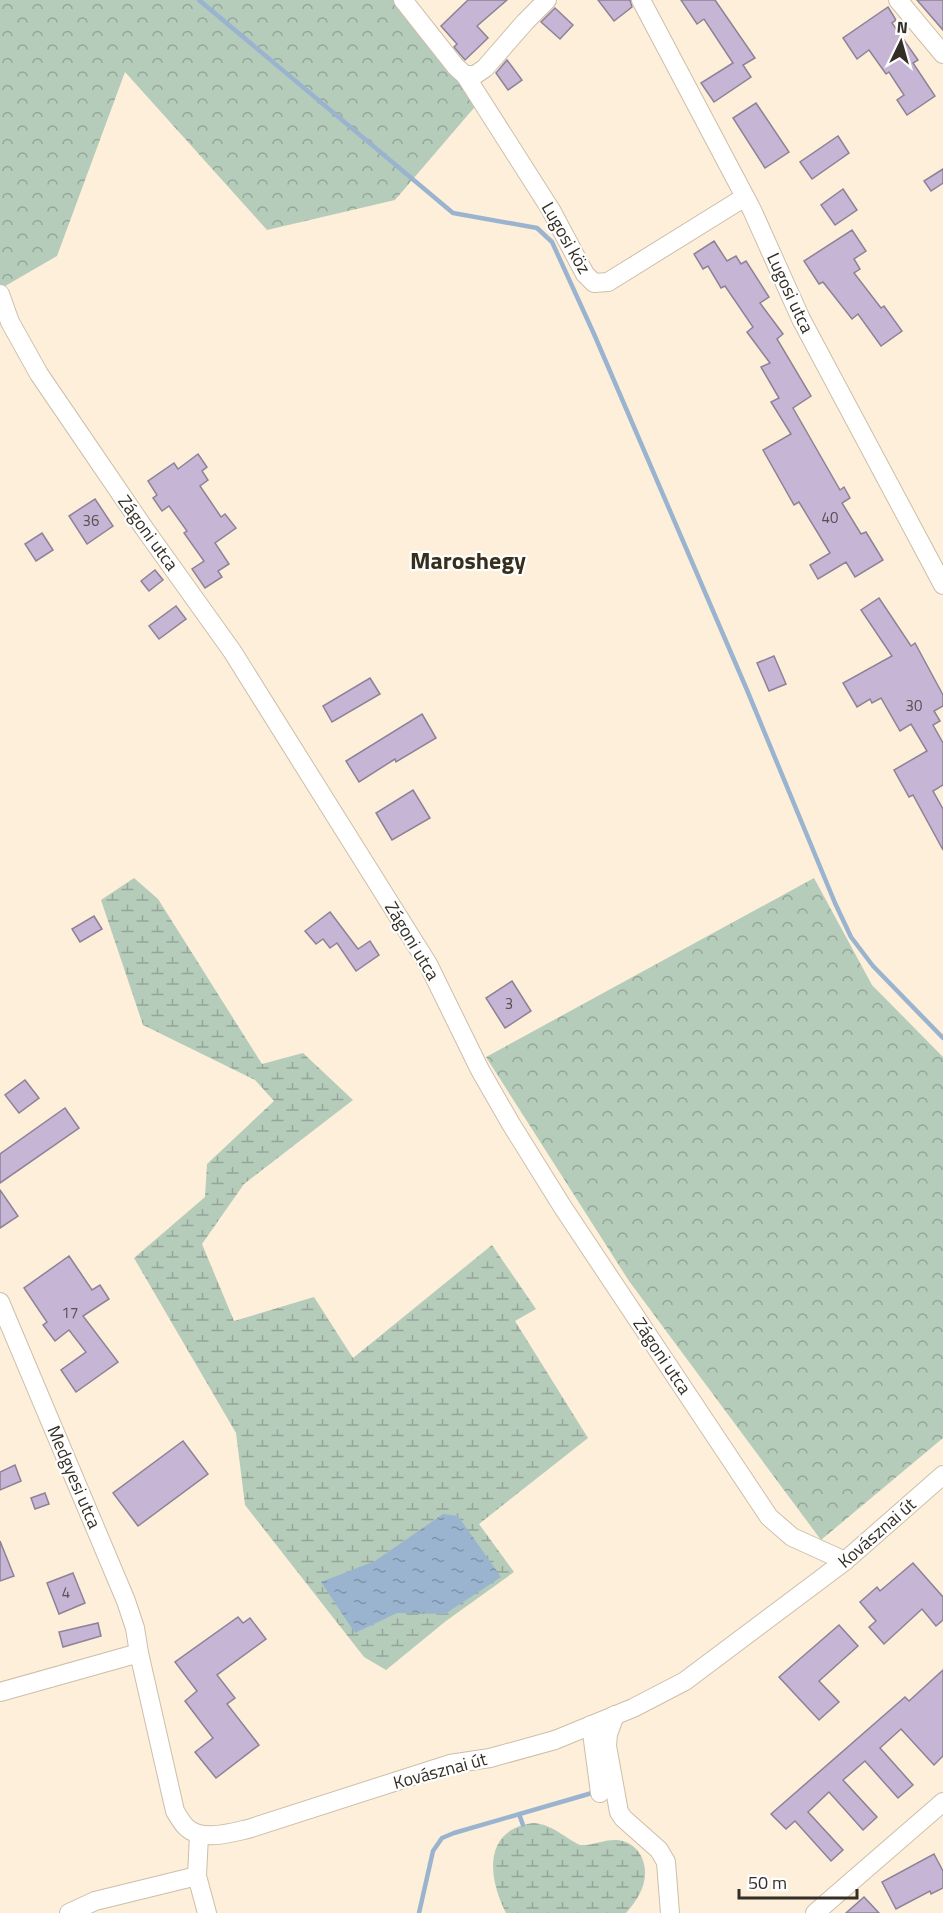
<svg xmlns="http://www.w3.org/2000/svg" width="943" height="1913" font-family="'Titillium Web',sans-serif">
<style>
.forest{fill:url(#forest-crowns)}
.wetland{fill:url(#wetland-marsh)}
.water{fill:url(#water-ripples)}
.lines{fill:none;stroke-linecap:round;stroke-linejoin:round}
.stream{stroke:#9ab4cf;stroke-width:4.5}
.building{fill:#c6b5d5;stroke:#8d8297;stroke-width:1.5}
.minor-casing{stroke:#ccbfaa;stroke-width:20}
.minor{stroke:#fff;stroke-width:18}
.labels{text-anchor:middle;stroke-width:4.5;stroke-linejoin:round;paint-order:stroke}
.number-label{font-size:15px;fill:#585052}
.street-label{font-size:18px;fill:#342f26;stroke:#fefefe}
.district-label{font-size:24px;font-weight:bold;fill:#382e1c;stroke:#fefefe}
</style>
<defs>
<pattern id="forest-crowns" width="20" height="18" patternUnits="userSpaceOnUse" patternTransform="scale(1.5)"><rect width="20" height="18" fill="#b5ccbb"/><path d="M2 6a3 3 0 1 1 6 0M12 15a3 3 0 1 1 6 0" fill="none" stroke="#94a698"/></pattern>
<pattern id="wetland-marsh" width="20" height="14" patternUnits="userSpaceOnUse" patternTransform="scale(1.5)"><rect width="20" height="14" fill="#b5ccbb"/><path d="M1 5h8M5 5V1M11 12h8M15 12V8" fill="none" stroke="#94a698"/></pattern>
<pattern id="water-ripples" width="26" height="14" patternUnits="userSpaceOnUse" patternTransform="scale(1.5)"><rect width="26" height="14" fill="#9ab4cf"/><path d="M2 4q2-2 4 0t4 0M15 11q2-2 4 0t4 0" fill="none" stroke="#7e93a8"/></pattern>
</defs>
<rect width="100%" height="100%" fill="#fdefd9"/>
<g class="forest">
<path d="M 0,0 L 396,0 L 479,102 L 395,200 L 267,230 L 125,72 L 57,256 L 0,289 Z"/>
<path d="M 814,878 L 872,985 L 943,1057 L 943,1438 L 821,1540 L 629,1281 L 486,1057 Z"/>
</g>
<g class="wetland">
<path d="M 134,878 L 158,899 L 262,1064 L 303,1053 L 353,1100 L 244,1184 L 202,1244 L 234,1321 L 314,1297 L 353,1358 L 492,1245 L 536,1309 L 515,1321 L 588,1438 L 479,1524 L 514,1572 L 446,1621 L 386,1670 L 364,1657 L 245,1505 L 236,1433 L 134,1258 L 205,1197 L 207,1164 L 274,1101 L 255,1080 L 143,1025 L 101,900 Z"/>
<path d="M 534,1823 C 554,1825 563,1837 580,1845 C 592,1846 604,1839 617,1840 C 627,1841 635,1846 640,1854 C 652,1876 641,1896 626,1913 L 506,1913 C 488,1878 482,1829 534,1823 Z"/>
</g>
<path class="water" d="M 443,1514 L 458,1516 L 501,1577 L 445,1614 L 397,1613 L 355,1633 L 321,1582 L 375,1561 Z"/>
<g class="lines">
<g class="stream">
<path d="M 199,0 L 453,213 L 537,228 L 552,242 L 594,334 L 747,690 L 835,903 L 851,937 L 873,966 L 943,1038"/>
<path d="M 519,1814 L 523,1825"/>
<path d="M 419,1913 L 433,1851 L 442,1838 L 454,1833 L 592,1793"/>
</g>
</g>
<g class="building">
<path d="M 468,0 L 507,0 L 477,26 L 488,38 L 465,60 L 454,47 L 457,44 L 441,26 Z"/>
<path d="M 598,0 L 630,0 L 632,7 L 614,21 Z"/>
<path d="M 681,0 L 715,0 L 755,58 L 743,65 L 751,77 L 714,102 L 701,83 L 733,63 L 704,19 L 697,24 Z"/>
<path d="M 917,0 L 943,0 L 943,30 Z"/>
<path d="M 888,7 L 896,20 L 892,23 L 918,60 L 913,63 L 935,96 L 907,115 L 897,100 L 904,95 L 889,72 L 886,74 L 869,50 L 857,59 L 843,38 Z"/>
<path d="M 555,8 L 573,25 L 560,39 L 541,22 Z"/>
<path d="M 507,60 L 522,80 L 508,90 L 496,73 Z"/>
<path d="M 756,103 L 789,152 L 765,168 L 733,118 Z"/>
<path d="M 838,136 L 849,153 L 812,179 L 800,162 Z"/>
<path d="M 943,169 L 943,183 L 931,191 L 924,181 Z"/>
<path d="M 843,189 L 857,210 L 835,225 L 821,205 Z"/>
<path d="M 852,230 L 866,251 L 854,259 L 860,269 L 854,273 L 881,308 L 884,306 L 902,331 L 881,346 L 858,314 L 852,319 L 823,282 L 819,284 L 804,261 Z"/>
<path d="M 714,241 L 727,261 L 736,256 L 741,264 L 746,261 L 769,297 L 760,303 L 783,334 L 777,339 L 811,396 L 793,408 L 840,490 L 844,487 L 850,498 L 842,503 L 861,534 L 866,532 L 883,560 L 855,577 L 846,562 L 818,579 L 810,565 L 830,553 L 799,502 L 794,505 L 763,450 L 791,434 L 771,402 L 779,398 L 761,367 L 770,363 L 747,332 L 753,327 L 725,286 L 721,288 L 708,266 L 703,269 L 694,254 Z"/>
<path d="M 198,454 L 207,467 L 202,471 L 208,480 L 200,486 L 221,517 L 225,514 L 236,528 L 215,543 L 229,564 L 218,571 L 222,577 L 205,588 L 192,569 L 204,561 L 184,533 L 187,531 L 169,506 L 162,511 L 153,498 L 157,495 L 148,481 L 174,463 L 178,469 Z"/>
<path d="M 95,499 L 113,526 L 87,544 L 69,516 Z"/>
<path d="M 42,533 L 53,550 L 36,561 L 25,544 Z"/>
<path d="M 155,570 L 163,580 L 149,591 L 141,581 Z"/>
<path d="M 879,598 L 911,646 L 915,643 L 943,695 L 943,706 L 934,711 L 940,721 L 933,725 L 943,743 L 943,785 L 933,791 L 943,809 L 943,850 L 913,795 L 909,797 L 894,770 L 927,751 L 911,724 L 900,731 L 881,698 L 872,703 L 870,699 L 857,707 L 843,683 L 892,656 L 861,610 Z"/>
<path d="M 176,606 L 186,619 L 159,639 L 149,626 Z"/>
<path d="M 774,656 L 786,684 L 769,691 L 757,663 Z"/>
<path d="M 370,678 L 380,694 L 332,722 L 323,706 Z"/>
<path d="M 422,714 L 436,738 L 396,762 L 395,759 L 359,782 L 346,761 Z"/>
<path d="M 413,790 L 430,818 L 392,840 L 376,813 Z"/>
<path d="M 330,912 L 358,949 L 370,941 L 379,955 L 356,971 L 337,943 L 330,948 L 323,939 L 316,944 L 305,931 Z"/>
<path d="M 94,916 L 102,929 L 80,942 L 72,929 Z"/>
<path d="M 512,981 L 531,1011 L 505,1028 L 486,998 Z"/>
<path d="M 25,1080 L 39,1098 L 19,1113 L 5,1095 Z"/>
<path d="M 65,1108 L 79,1128 L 0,1183 L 0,1154 Z"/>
<path d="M 0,1190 L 18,1216 L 0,1228 Z"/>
<path d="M 69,1256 L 92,1290 L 100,1285 L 109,1299 L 83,1316 L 118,1362 L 76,1392 L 61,1370 L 86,1352 L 69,1330 L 55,1341 L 43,1325 L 47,1322 L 24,1288 Z"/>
<path d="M 183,1441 L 208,1474 L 138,1526 L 113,1493 Z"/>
<path d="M 15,1465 L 21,1481 L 0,1490 L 0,1472 Z"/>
<path d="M 45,1493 L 49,1504 L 35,1509 L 31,1498 Z"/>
<path d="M 0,1541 L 14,1576 L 0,1581 Z"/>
<path d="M 913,1563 L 943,1597 L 943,1620 L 936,1626 L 922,1609 L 884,1644 L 869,1627 L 876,1621 L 860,1602 L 877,1587 L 880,1591 Z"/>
<path d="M 73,1573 L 85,1603 L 59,1614 L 47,1583 Z"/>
<path d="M 238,1617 L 243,1623 L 250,1618 L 266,1639 L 217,1675 L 235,1698 L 227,1704 L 259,1745 L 216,1778 L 195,1752 L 213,1738 L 185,1701 L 197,1691 L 175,1662 Z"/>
<path d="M 98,1623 L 101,1636 L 63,1647 L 59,1632 Z"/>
<path d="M 839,1625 L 858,1646 L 819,1681 L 839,1702 L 819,1720 L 779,1677 Z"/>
<path d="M 943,1670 L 943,1756 L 934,1765 L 901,1729 L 880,1748 L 913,1785 L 898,1798 L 865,1761 L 843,1780 L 877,1817 L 863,1830 L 829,1792 L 808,1812 L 843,1850 L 831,1861 L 795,1821 L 786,1829 L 771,1814 L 905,1697 L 909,1701 Z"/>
<path d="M 934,1854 L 943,1871 L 943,1888 L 931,1894 L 930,1891 L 896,1909 L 882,1882 Z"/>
<path d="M 864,1897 L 879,1913 L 846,1913 Z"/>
</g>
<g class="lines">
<g class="minor-casing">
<g id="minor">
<path d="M 403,0 L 456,67 L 465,75 L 475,75 L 485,68 L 525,22 L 547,0"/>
<path d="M 641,0 L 752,210 L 801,319 L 943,585"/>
<path d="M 898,0 L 943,54"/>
<path d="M 465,75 L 551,210 L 585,274 L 594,283 L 608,282 L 745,197"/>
<path d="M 0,294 L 10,322 L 39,374 L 144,528 L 232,651 L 428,964 L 480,1070 L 511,1124 L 562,1206 L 769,1517 L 792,1537 L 845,1561"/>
<path d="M 0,1302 L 126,1601 L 135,1628 L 139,1653"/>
<path d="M 0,1692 L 139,1653 L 175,1811 C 178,1816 182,1823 186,1827 C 201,1842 230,1833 248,1829 L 450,1764 L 490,1758 L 555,1740 L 633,1708 L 685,1681 L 845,1561 L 943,1475"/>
<path d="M 615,1715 L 608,1734 L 607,1746 L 619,1812 L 623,1818 L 659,1850 L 666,1862 L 670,1913"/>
<path d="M 591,1725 L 600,1793"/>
<path d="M 199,1835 L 197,1876 L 207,1913"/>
<path d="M 69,1913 L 95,1901 L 197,1876"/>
<path d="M 815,1913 L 943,1802"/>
</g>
</g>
<use href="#minor" class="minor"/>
</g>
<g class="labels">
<g class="number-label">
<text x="830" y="523">40</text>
<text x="91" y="526">36</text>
<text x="914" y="711">30</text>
<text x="509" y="1009">3</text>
<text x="70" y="1318">17</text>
<text x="66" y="1598">4</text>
</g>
<g class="street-label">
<text transform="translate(566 238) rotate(60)" y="6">Lugosi köz</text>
<text transform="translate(790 293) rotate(65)" y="6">Lugosi utca</text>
<text transform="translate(148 533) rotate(54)" y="6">Zágoni utca</text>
<text transform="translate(412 941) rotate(59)" y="6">Zágoni utca</text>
<text transform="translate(662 1356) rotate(56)" y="6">Zágoni utca</text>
<text transform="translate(74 1477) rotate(67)" y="6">Medgyesi utca</text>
<text transform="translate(877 1533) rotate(-41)" y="6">Kovásznai út</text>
<text transform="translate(440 1771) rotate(-15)" y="6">Kovásznai út</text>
</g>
<g class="district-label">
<text x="468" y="569">Maroshegy</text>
</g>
</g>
<g transform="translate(901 42) rotate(5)" stroke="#fefefe" stroke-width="4.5" paint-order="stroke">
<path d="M0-4.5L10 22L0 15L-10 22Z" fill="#342f26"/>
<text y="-9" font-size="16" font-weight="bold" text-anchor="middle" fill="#342f26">N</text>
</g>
<path d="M739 1889v9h118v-9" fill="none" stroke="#342f26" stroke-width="3"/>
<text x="748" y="1889" font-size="18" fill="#342f26" stroke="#fefefe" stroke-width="4.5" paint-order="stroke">50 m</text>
</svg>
